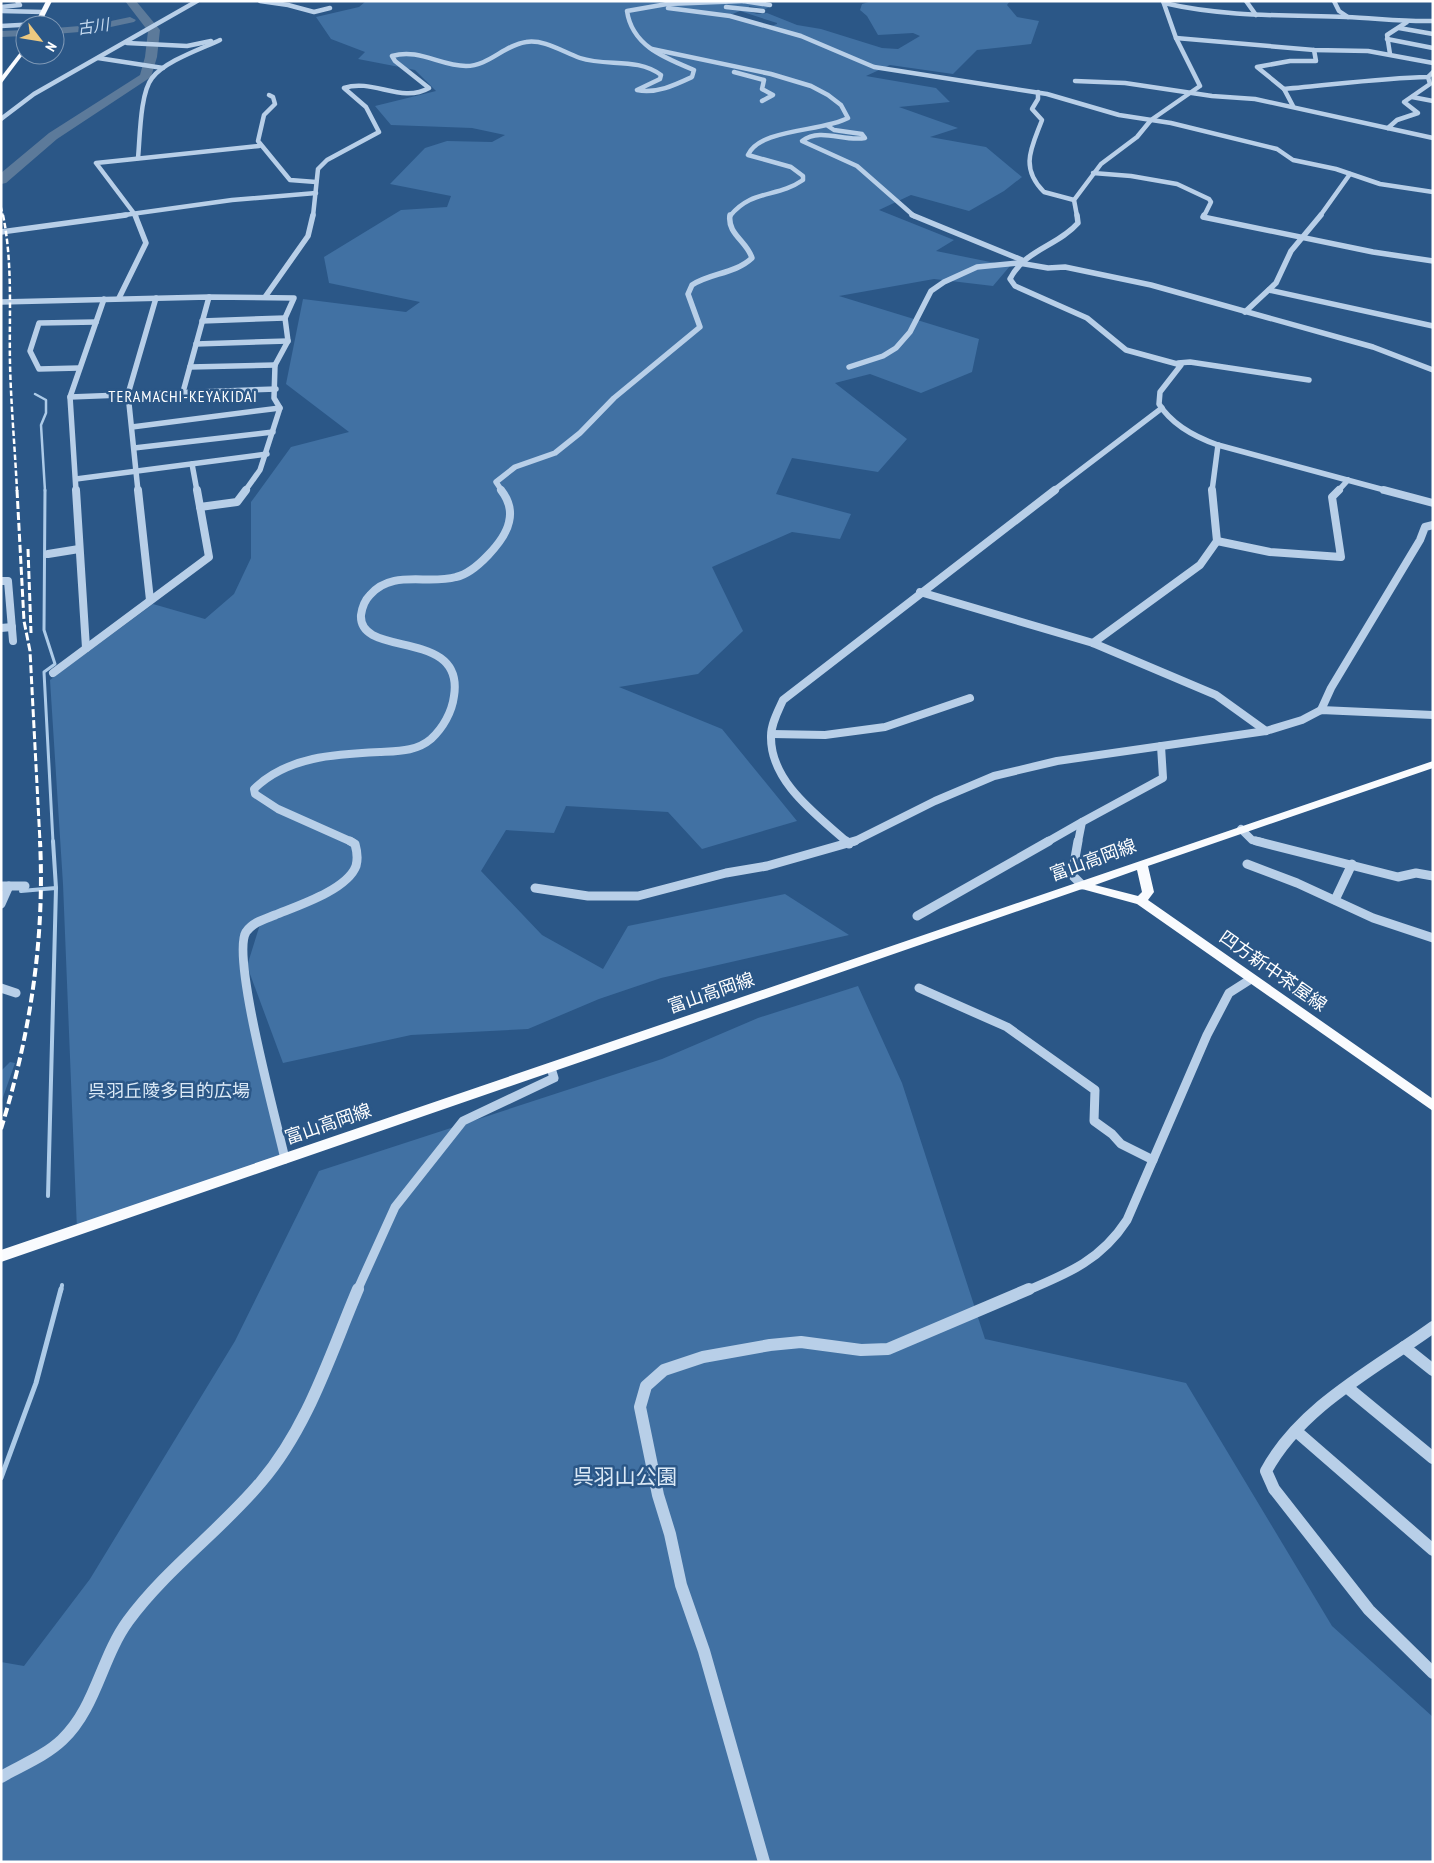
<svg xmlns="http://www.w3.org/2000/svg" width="1434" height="1863" font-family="'PT Sans Narrow','Noto Sans JP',sans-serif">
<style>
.green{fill:#4171a3;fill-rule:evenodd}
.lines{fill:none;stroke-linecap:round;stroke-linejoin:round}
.stream-far3{stroke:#adcbe8;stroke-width:2.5}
.stream-far2{stroke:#adcbe8;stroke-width:3}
.stream-far1{stroke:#adcbe8;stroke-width:4}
.stream{stroke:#adcbe8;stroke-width:5}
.river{fill:#5c7a9a;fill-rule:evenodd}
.minor-far4{stroke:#b8cfe8;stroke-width:4.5}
.minor-far3{stroke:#b8cfe8;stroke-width:5.5}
.minor-far2{stroke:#b8cfe8;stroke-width:8}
.minor-far1{stroke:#b8cfe8;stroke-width:9}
.minor{stroke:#b8cfe8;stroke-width:12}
.major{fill:#f9fbfe;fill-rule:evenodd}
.rail-far3{stroke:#fff;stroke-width:2;stroke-dasharray:4.5 2;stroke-linecap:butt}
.rail-far2{stroke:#fff;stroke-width:2.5;stroke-dasharray:5.5 2.5;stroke-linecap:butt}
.rail-far1{stroke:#fff;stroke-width:3;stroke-dasharray:8 3;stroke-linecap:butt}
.rail{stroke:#fff;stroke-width:4;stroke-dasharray:9 4;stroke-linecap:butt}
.labels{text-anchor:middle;stroke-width:5;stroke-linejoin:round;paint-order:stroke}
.far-water-label{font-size:16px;font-style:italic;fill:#c4d9ef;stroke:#2b5787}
.far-neighbourhood-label{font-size:16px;letter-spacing:1px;fill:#fff;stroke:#2b5787}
.street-label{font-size:18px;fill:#fff;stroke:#2b5787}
.park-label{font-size:18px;fill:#dbe9f6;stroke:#2b5787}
.near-park-label{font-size:21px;fill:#dbe9f6;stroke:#2b5787}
</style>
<rect width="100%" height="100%" fill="#2b5787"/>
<g class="green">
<path d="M 366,1 L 753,1 L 744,3 L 772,6 L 765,9 L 749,6 L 748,11 L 757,14 L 767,13 L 797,25 L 821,29 L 882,48 L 898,49 L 920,36 L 913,33 L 878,35 L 867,16 L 860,10 L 862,4 L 872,1 L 1010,1 L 1007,5 L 1017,17 L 1039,21 L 1031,44 L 977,50 L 953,74 L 890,65 L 866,76 L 936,88 L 950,102 L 899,107 L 958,128 L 930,137 L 986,147 L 1022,177 L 1004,191 L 969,211 L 911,195 L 879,210 L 954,240 L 936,251 L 1010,266 L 993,286 L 934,279 L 839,296 L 979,339 L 972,372 L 921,393 L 870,374 L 835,383 L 907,439 L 878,472 L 792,458 L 776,494 L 851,514 L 840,539 L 792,532 L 712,567 L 743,631 L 698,674 L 619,687 L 722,729 L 797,821 L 702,849 L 668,812 L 566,806 L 554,833 L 506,830 L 481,871 L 542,935 L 603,969 L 628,926 L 785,894 L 849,935 L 661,978 L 599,999 L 528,1029 L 411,1035 L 283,1063 L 247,966 L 262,918 L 246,932 L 245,981 L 285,1159 L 77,1230 L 63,884 L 50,680 L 153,604 L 205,619 L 234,594 L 251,558 L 251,502 L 291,447 L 349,432 L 286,384 L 303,299 L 406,312 L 420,302 L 329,283 L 324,257 L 401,210 L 447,207 L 451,196 L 390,184 L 425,148 L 447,141 L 492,142 L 505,135 L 472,128 L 391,125 L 375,106 L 436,91 L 415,70 L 358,59 L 365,52 L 331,39 L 316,17 L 359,7 ZM 740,11 L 777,23 L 777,24 L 768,27 L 730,15 Z"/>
<path d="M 858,986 L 902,1083 L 985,1339 L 1186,1383 L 1332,1626 L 1433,1717 L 1433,1862 L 1,1862 L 1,1662 L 24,1666 L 90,1579 L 235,1341 L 319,1171 L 662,1059 L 758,1018 Z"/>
<path d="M 10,1062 L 15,1063 L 1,1103 L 1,1071 Z"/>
</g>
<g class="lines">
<path class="stream-far3" d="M 35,394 L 46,400 L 46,413 L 41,425 L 45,491"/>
<path class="stream-far2" d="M 45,490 L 44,630 L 55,664 L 44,672 L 53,842"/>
<g class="stream-far1">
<path d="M 21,891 L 56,888"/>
<path d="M 48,1196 L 56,888 L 53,841"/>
<path d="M 61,1291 L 62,1285"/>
</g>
<path class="stream" d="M 1,1478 L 36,1383 L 61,1289"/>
<g class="river">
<path d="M 125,1 L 136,1 L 160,30 L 157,57 L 151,77 L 57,139 L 6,183 L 1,184 L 1,173 L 49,133 L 140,75 L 145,57 L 148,31 Z"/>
<path d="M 130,17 L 136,20 L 134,22 L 92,31 L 55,34 L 55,28 L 92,25 Z"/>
<path d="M 25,30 L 25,36 L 1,37 L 1,31 Z"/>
</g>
<g class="minor-far4">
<path d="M 260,1 L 288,5 L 314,12 L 330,8"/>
<path d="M 743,1 L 770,5"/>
<path d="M 1246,1 L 1256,15"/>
<path d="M 1334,1 L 1339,11 L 1348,17"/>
<path d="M 1164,3 C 1224,17 1285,15 1346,17 C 1375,18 1404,22 1433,21"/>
<path d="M 1,7 L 20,5 L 17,1"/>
<path d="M 726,7 L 763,11"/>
<path d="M 668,8 L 730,16 L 801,36 L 874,67 L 1047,94 L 1119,115 L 1171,123 L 1277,149 L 1293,160 L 1336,169 L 1380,184 L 1433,192"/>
<path d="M 1,11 L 43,12"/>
<path d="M 1,26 L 38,24"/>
<path d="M 1399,28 L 1433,34"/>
<path d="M 1176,38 L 1314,50 L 1368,51 L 1433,63"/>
<path d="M 1387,39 L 1433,48"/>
<path d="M 127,43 L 187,46 L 211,41"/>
<path d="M 652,49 L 771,74 L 811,86 L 828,95 L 841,105 L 848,118 C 822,132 760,128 748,155 L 791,167 L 803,176 L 803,180 C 777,198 752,189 730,216"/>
<path d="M 1390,54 L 1387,35 L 1407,22"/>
<path d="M 98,58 L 163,68"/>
<path d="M 734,72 L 764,80 L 762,89 L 773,95 L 762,101"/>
<path d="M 1075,81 L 1125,83 L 1212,96 L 1255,99 L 1433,138"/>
<path d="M 1284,89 C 1332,85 1380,78 1428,77 L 1433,72"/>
<path d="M 1038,92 L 1038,99 L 1032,109 L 1042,120 C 1032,147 1019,167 1044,192 L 1074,200"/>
<path d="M 269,95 L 273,97 L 275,104 L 264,115 L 258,141 L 290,180 L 316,182"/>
<path d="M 1412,97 L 1433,101"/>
<path d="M 1293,106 L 1284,89 L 1257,67 L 1290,61 L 1316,61 L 1314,50"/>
<path d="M 1,119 L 34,94 L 197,1"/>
<path d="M 828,126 L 834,130 L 862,134 L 865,138 C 843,142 821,127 802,141 L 857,166 L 914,216"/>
<path d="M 1388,128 L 1397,120 L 1418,113 L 1404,102 L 1430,84 L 1428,77"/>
<path d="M 138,158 C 140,138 140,93 152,78 C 165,61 201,49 220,40"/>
<path d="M 1093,173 L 1131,176 L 1177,184 L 1209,199 L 1211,202 L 1204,216"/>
<path d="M 117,216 L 232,200 L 316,193"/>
<path d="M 136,216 L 96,163 L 259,146"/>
<path d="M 313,216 L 318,169 L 327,160 L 379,132 L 366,107 L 344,88 C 373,78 401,104 429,88 L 395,61 L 392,56 C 419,48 440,66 466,66 C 489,66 504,45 526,42 C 544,39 563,52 580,58 C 607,67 637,57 661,75 L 660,79 L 637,90 C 656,94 675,85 692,77 L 694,70 C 665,58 632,46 627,11 L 667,4 L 744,1"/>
<path d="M 1077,216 L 1074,200 L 1101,164 L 1137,137 L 1151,120 L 1200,86 L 1176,38 L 1163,1"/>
<path d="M 1320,216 L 1350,174"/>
</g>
<g class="minor-far3">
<path d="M 912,215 L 1022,260"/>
<path d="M 1077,215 L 1078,223 C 1058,246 1024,250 1010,279 L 1015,286 L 1087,318 L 1126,350 L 1181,365 L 1160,392 L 1159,404 C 1172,425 1195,437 1218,445 L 1388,491"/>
<path d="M 1204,215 L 1203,217 L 1373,252 L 1433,261"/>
<path d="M 1,232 L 126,215"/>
<path d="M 1269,290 L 1433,326"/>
<path d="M 265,297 L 308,236 L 313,215"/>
<path d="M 119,298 L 146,243 L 135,215"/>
<path d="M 1,302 L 209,297 L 294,298 L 285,318 L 288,341 L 275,365 L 274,398 L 280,408 L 260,470 L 245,491"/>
<path d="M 1245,312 L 1276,283 L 1291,251 L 1321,215"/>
<path d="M 202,321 L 285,318"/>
<path d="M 196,344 L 288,341"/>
<path d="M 1178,363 L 1190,362 L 1309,380"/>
<path d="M 190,367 L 275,365"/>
<path d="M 849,367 L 883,356 L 896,348 L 910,332 L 931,291 L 944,282 L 977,267 L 1019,263 L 1048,268 L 1065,267 L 1151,285 L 1373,347 L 1433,370"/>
<path d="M 79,368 L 39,369 L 30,351 L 39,323 L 96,322"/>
<path d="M 183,392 L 209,297"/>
<path d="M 70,397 L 276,389"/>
<path d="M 132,427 L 280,408"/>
<path d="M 134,448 L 273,432"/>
<path d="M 192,464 L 197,491"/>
<path d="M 76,479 L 267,454"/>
<path d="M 76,491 L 70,397 L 104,299"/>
<path d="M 138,491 L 128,394 L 156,298"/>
<path d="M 502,491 L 496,482 L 515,467 L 555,453 L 580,433 L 614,398 L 700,327 L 688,294 L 692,285 C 710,273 735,274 752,258 C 747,241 727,234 730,215"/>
<path d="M 1053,491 L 1162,408"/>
<path d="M 1212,491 L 1218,445"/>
<path d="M 1338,491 L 1348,480"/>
</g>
<g class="minor-far2">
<path d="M 76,490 L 86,648"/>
<path d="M 138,490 L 150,600"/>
<path d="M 1384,490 L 1433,503"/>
<path d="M 200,507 L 237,502 L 246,490"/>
<path d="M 1217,541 L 1270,552 L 1341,557 L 1332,497 L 1339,490"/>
<path d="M 48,554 L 79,549"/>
<path d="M 1,581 L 8,581 L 13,641"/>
<path d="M 920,592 L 1093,643 L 1216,695 L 1266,731"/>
<path d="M 1,628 L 12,627"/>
<path d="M 1093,643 L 1200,565 L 1217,541 L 1212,490"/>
<path d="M 53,673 L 209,557 L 197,490"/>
<path d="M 1321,710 L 1331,688 L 1420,540 L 1425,527 L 1433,525"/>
<path d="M 772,734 L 825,735 L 885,727 L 970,698"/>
<path d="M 1241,829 L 1252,840 L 1261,842"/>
<path d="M 352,842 L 278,809 L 255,794 L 254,789 C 287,756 337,754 381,752 C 400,751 417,751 431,739 C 443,728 452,712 454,696 C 465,627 358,659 361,615 C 362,608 365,600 370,595 C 392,569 427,585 456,577 C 475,573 505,541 509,522 C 512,510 508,499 501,490"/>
<path d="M 847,842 C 817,815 770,782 771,736 C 771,724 778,711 783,700 L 1055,490"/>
<path d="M 853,842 L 935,801 L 994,776 L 1057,761 L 1266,731 L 1302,720 L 1321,710 L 1433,715"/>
<path d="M 1047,842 L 1082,822"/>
<path d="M 1078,842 L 1082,822 L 1163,778 L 1161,746"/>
</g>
<g class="minor-far1">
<path d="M 846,841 L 849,844"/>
<path d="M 1078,841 L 1072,875 L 1082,885"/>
<path d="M 1256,841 L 1398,877 L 1416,873 L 1433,876"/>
<path d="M 1247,864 L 1297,883 L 1373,918 L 1433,938"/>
<path d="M 1,886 L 25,886"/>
<path d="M 535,888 L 588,896 L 638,896 L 726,873 L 767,866 L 855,841"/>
<path d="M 1335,900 L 1352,864"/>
<path d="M 1,904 L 9,886"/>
<path d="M 917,916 L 1049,841"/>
<path d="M 1,988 L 16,993"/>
<path d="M 919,988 L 1007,1027 L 1095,1090 L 1094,1121 L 1112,1134 L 1121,1144 L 1153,1160"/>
<path d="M 285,1159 C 277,1123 231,956 246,932 C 253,922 265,919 275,915 C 297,906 347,890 356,866 C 358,859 357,851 355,844 L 350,841"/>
<path d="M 357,1291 L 395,1207 L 463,1121 L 554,1078 L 551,1068"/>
<path d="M 1026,1291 C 1069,1273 1101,1260 1127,1220 L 1207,1035 L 1229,993 L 1251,979"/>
</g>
<g class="minor">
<path d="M 1433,1327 C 1375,1369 1301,1406 1266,1471 L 1274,1489 L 1369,1610 L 1433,1673"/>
<path d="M 1404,1347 L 1433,1370"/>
<path d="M 1348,1388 L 1433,1458"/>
<path d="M 1296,1431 L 1433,1550"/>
<path d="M 1,1777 C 22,1765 45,1756 62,1740 C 96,1708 101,1658 128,1621 C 166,1569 220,1531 261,1482 C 308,1427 330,1355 358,1289"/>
<path d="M 764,1862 L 704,1651 L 681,1585 L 670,1534 L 658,1495 L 640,1407 L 646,1386 L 664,1370 L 703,1357 L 770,1345 L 801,1342 L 861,1350 L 888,1349 L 1029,1289"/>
</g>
<g class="major">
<path d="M 46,1 L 52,1 L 40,25 L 34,25 Z"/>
<path d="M 25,46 L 25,52 L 1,84 L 1,77 Z"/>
<path d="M 1433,761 L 1433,768 L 1148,866 L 1154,892 L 1148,900 L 1433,1099 L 1433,1111 L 1137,904 L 1082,889 L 1,1262 L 1,1250 ZM 1137,870 L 1142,892 L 1138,896 L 1095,885 Z"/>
</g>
<path class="rail-far3" d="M 1,207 L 3,216"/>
<path class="rail-far2" d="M 3,215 C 13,264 9,314 10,364 C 11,406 15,449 17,491"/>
<g class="rail-far1">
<path d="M 17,490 L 24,621 L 30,651 L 40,842"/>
<path d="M 28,549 L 31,633"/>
</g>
<path class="rail" d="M 1,1129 C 30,1035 45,939 40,841"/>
</g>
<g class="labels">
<g class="far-water-label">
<text transform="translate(93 26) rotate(-8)" y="6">古川</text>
</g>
<g class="far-neighbourhood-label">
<text x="183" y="402">TERAMACHI-KEYAKIDAI</text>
</g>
<g class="street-label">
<text transform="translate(1093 860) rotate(-20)" y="6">富山高岡線</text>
<text transform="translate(1273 971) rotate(35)" y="6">四方新中茶屋線</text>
<text transform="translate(711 993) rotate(-19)" y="6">富山高岡線</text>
<text transform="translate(328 1124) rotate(-19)" y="6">富山高岡線</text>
</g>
<g class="park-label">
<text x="169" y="1097">呉羽丘陵多目的広場</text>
</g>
<g class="near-park-label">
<text x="625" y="1484">呉羽山公園</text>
</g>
</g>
<rect width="1434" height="1863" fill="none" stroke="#ffffff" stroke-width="5"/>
<g transform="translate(40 40) rotate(121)"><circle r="24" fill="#2b5787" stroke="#809ab7"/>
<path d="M0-4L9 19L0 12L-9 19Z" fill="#edc980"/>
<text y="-8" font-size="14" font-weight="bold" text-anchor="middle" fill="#ffffff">N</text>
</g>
</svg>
